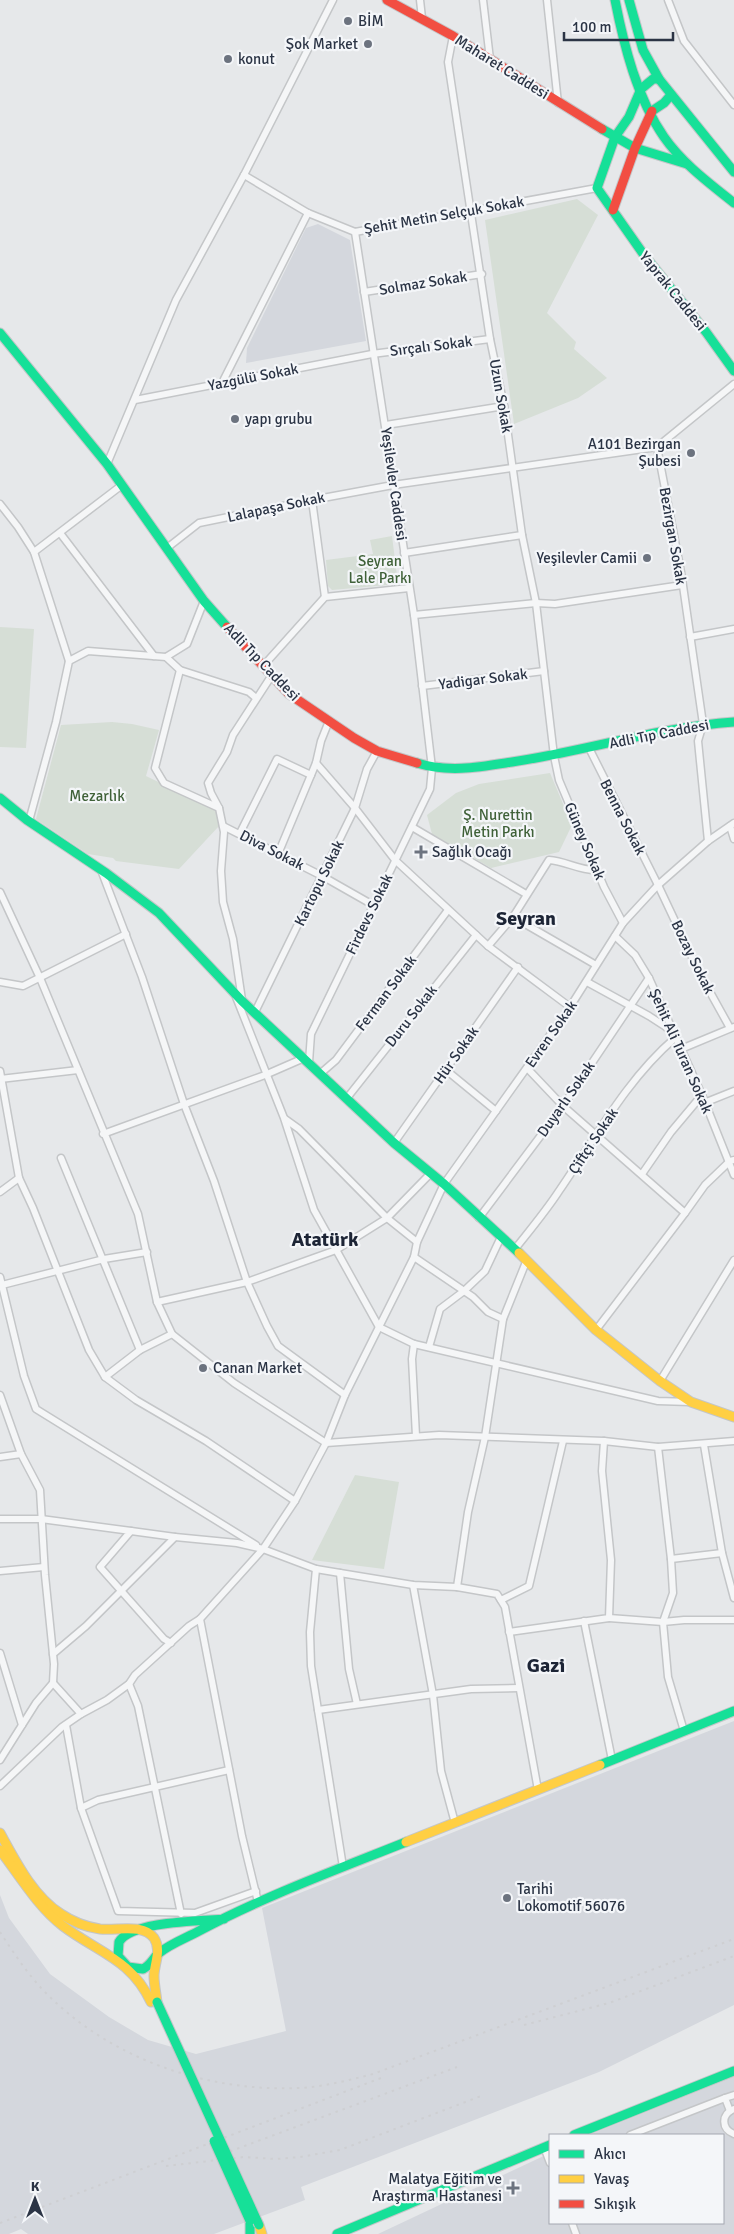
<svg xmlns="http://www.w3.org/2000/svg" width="734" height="2234" font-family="Signika,sans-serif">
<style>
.built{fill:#d4d7dd}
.green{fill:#d6ded6}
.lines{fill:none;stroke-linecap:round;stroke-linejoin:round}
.street-casing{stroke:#c4c6c8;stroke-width:9}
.fast-casing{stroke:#c4c6c8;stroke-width:11}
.slow-casing{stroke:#c4c6c8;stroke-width:11}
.jam-casing{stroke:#c4c6c8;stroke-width:11}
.street{stroke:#f5f6f7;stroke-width:6}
.fast{stroke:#16e098;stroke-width:9}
.slow{stroke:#ffcf43;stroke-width:9}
.jam{stroke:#f24e42;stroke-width:9}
.rail{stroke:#cecfd2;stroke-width:2;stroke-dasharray:2.5 5;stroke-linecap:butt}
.fast-bridge-casing{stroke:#c4c6c8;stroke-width:11;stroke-linecap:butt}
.fast-bridge{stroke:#16e098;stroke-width:9}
.poi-dot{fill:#6c737f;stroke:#f4f6f9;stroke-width:2}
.labels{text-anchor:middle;stroke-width:4.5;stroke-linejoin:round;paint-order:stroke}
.poi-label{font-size:15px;fill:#2b3445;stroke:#f4f6f9;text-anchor:start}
.street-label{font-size:15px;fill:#2b3445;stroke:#f4f6f9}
.park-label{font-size:15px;fill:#3f6138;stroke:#f4f6f9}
.district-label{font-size:20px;font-weight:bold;fill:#1d2536;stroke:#f4f6f9}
</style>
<rect width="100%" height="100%" fill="#e6e8ea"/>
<g class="built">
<path d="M 318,224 L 350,240 L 366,341 L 246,363 L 247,348 L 306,228 Z"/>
<path d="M 734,1721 L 734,2005 L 599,2072 L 301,2187 L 305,2200 L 214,2234 L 28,2234 L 21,2229 L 9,2234 L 0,2234 L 0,1895 L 9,1918 L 50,1974 L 109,2017 L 148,2040 L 196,2054 L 286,2031 L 262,1908 Z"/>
<path d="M 734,2077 L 734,2234 L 378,2234 L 550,2153 L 550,2223 L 723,2223 L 723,2135 L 589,2135 Z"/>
</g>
<g class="green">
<path d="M 577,199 L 598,215 L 547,313 L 576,342 L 574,349 L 607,378 L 578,398 L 514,424 L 485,220 Z"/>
<path d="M 392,536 L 398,584 L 332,590 L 328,586 L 326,560 L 373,554 L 370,540 Z"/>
<path d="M 0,627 L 34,629 L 26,748 L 0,747 Z"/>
<path d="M 112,722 L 132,724 L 159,730 L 146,776 L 216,810 L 219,826 L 179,869 L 116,861 L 113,858 L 88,854 L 36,819 L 61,725 Z"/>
<path d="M 550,773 L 572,825 L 559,852 L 491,868 L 432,834 L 427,815 L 456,793 L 479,784 Z"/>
<path d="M 355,1475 L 399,1482 L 384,1569 L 312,1560 Z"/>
</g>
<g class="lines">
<g class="street-casing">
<g id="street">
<path d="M 420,0 L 422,18"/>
<path d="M 483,0 L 490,59"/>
<path d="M 547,0 L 558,103"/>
<path d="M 668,0 L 684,41 L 734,105"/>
<path d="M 453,36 L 448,62 L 490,339 L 504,406 L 522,535 L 536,603 L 554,756 L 559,780 L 604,887 L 623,923"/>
<path d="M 244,175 L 308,213 L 355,232 L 597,188"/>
<path d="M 364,292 L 482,274"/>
<path d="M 222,383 L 308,213"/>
<path d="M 135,400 L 372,354 L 490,339"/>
<path d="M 386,425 L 504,406"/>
<path d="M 107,464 L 176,300 L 244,175 L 333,0"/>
<path d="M 312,500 L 325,597"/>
<path d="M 0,504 L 18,527 L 34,552 L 69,661"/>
<path d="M 60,533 L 154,656"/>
<path d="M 167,548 L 199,523 L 312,500 L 393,485 L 657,447"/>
<path d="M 34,552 L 122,485"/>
<path d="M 404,553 L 522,535"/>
<path d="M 414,615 L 536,603 L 555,604 L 682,585"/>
<path d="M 690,637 L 734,629"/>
<path d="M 166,657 L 187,644 L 204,601"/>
<path d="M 264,665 L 325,597 L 409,588"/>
<path d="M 180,670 L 155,768 L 164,783 L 219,808 L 224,832 L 221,871 L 223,902 L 233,939 L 242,1000"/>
<path d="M 422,686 L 544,671"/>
<path d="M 589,748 L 658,885 L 700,974 L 730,1028"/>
<path d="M 316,763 L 355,808 L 395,860 L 488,946 L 570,1007"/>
<path d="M 219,808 L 211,793 L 208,783 L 227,752 L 233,735 L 272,675"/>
<path d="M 29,821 L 56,722 L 69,661 L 88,651 L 166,657 L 180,670 L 249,692 L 256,698"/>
<path d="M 223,826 L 322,876 L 373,905"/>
<path d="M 730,826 L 734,839"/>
<path d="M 412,827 L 526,894"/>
<path d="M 240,833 L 277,759 L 311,775"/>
<path d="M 708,841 L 698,741 L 703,724 L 681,572 L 657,447 L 734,384"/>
<path d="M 278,854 L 316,763 L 321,741 L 329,721"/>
<path d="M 101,870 L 142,977 L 184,1104 L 214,1181 L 247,1282 L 267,1326 L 278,1346 L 345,1395"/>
<path d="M 0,892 L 40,978 L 138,1214 L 157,1302 L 172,1334 L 234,1383 L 326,1443 L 439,1435 L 604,1441 L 658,1447 L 734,1441"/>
<path d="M 513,917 L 596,965"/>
<path d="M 615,936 L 635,955 L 649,978 L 702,1095 L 734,1175"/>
<path d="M 488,946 L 513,917 L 549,860 C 566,861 580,871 597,870"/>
<path d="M 0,982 L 23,986 L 126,934"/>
<path d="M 236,997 L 284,1118 L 314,1210 L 379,1327 L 414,1344 L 658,1401 L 690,1402"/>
<path d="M 255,1012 L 355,808 L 367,769 L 377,751"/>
<path d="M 681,1049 L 734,1027"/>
<path d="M 309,1062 L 311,1034 L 430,789 L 432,768 L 414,615 L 355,232"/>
<path d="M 527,1068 L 563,1106 L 685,1213 L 705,1185 L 730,1161 L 734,1160"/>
<path d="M 446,1070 L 496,1111"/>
<path d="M 0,1071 L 19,1178 L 33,1208 L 89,1350 L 105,1377 L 136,1400 L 206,1441 L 295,1501"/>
<path d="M 321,1073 L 336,1060 L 448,910"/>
<path d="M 0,1079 L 78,1070"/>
<path d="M 347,1098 L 476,935"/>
<path d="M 704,1103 L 734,1091"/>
<path d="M 285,1119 L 299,1129 L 387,1218 L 417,1242"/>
<path d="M 103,1134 L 265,1075 L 304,1058"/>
<path d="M 394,1143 L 518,967"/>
<path d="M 61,1158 L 140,1350"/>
<path d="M 642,1174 L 671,1132 L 702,1095"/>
<path d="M 0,1192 L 19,1178"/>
<path d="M 479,1218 L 563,1106 L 649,978"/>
<path d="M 515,1249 C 530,1230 546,1211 559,1191 C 595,1139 626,1080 675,1038 L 666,1027 L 649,1016 L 587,982"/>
<path d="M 414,1257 L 473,1297 L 488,1312 L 503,1319"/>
<path d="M 0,1277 L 24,1376 L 36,1409 L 256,1545"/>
<path d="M 2,1285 L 104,1259 L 147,1252"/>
<path d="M 157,1302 L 247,1282 L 336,1250 L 387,1218 L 430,1174"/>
<path d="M 596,1330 L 685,1213"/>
<path d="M 414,1344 L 412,1359 L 416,1436"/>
<path d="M 429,1347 L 440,1309 L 464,1291 L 485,1271 L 501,1237"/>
<path d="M 105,1377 L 140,1350 L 172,1334"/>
<path d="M 660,1381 L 734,1260"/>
<path d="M 0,1395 L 21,1454 L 40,1490 L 45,1575 L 54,1664 L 53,1683 L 36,1703 L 0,1760"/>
<path d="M 704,1445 L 722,1553 L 734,1598"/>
<path d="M 0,1457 L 21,1454"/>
<path d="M 0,1519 L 41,1519 L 131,1531 L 100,1567 L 164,1639 L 171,1643"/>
<path d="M 175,1537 L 237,1543 L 263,1549 L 316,1569 L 340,1573 L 413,1585 L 457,1587 L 497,1594 L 505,1607 L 538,1790"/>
<path d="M 671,1559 L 722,1553"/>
<path d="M 316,1569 L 310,1632 L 311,1666 L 343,1867"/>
<path d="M 0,1571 L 44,1567"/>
<path d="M 340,1573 L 349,1669 L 357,1704"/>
<path d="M 413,1585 L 433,1695 L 441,1771 L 455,1823"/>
<path d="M 457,1587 L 468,1512 L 485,1437 L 503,1319 L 526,1262"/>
<path d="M 501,1600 L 529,1586 L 563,1441"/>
<path d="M 609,1618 L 663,1622 L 673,1593 L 671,1559 L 658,1447"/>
<path d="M 584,1621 L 612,1760"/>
<path d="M 509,1632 L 609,1618 L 611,1560 L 602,1471 L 604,1441"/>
<path d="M 0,1653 L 22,1725"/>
<path d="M 53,1654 L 86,1626 L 175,1537 L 131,1531"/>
<path d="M 53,1683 L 81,1714"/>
<path d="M 129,1684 L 138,1706 L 181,1914"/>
<path d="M 318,1710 L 471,1689 L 519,1688"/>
<path d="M 66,1725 L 81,1808 L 98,1800 L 229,1770"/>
<path d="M 684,1731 L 668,1677 L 663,1622 L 684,1620 L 734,1620"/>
<path d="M 0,1786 L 62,1727 L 81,1714 L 107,1700 L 129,1684 L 135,1675 L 189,1626 L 200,1619"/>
<path d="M 81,1808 L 118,1911 L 195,1913 L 256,1891"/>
<path d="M 258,1902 L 242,1836 L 200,1619 L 263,1549 L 295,1501 L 326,1443 L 345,1395 L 414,1257 L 417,1242 L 444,1184 L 570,1007 L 623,923 L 658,885 L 708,841 L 734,823"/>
<path d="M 734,2109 C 721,2114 721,2129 734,2134"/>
<path d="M 730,2111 L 725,2098 L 734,2095"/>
<path d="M 630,2135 L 725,2098"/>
<path d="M 544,2147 L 550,2163"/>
<path d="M 572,2223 L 576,2234"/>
</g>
</g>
<g class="fast-casing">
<g id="fast">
<path d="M 615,0 C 624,46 637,98 664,137 C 682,163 709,183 734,203"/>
<path d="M 629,0 L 643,50 L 659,79 L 734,172"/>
<path d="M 659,79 L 653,79 L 641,89 L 629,117 L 615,137 L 597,188 L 644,255 L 706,332 L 734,371"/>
<path d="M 652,111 L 664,103 L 671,95"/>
<path d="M 602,129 L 635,148 L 687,164"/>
<path d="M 0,333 L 107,464 L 204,601 L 227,627"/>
<path d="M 417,763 C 449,773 480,767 512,762 C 586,751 659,727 734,722"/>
<path d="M 0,798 L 27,820 L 106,873 L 159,913 L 242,1001 L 394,1143 L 444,1184 L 519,1253"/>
<path d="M 600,1765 L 734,1711"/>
<path d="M 224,1919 C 201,1921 131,1921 119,1942 L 118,1956 L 128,1967 L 143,1969 C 151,1965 153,1958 159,1953 C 170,1944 186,1938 199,1931 C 265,1896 336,1870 406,1842"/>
<path d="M 574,2135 L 734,2071"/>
<path d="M 250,2221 L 250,2234"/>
<path d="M 337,2234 L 550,2145"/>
</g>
</g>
<g class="slow-casing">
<g id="slow">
<path d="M 519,1253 L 596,1330 L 660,1381 L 691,1402 L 734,1417"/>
<path d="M 0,1833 C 16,1862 33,1896 61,1914 C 73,1922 86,1927 100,1929 C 117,1931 143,1923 154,1938 C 162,1950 154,1964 154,1976 C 154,1984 156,1993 157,2002"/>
<path d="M 406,1842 L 600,1765"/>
<path d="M 0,1850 C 19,1875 38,1907 63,1926 C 99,1953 131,1959 151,2002"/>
<path d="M 259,2225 L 262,2234"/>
</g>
</g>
<g class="jam-casing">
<g id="jam">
<path d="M 387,0 L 453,36 L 602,129"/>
<path d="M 613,210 L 635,148 L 652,111"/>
<path d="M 227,627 L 289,694 L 354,738 L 377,751 L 417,763"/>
</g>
</g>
<use href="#street" class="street"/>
<use href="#fast" class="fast"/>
<use href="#slow" class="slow"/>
<use href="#jam" class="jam"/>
<g class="rail">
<path d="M 0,1932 C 13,1952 27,1973 43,1990 C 108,2058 205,2092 298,2088 C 324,2087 349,2080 373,2074 L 734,1939"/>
<path d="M 524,2025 L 609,2003 L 734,1956"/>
<path d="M 223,2154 L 457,2067"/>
<path d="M 166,2166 L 244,2157 L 276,2159 L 300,2157 L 340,2150 L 481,2096"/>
<path d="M 0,2223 L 381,2078"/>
</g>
<g class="fast-bridge-casing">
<g id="fast-bridge">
<path d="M 157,2002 L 259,2225"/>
<path d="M 214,2141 L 250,2221"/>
</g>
</g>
<use href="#fast-bridge" class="fast-bridge"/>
</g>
<g class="poi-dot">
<circle cx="348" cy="21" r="5"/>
<circle cx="368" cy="44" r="5"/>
<circle cx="228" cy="59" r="5"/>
<circle cx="235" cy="419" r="5"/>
<circle cx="691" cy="453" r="5"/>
<circle cx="647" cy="558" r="5"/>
<path d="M418.5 844.5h5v5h5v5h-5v5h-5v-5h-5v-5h5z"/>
<circle cx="203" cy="1368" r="5"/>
<circle cx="507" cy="1898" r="5"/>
<path d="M510.5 2180.5h5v5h5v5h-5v5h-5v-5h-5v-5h5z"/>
</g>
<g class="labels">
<g class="poi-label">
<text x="358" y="26">BİM</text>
<text x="358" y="49" text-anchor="end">Şok Market</text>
<text x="238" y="64">konut</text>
<text x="245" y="424">yapı grubu</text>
<text x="681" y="449" text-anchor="end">A101 Bezirgan<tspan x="681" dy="17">Şubesi</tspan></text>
<text x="637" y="563" text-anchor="end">Yeşilevler Camii</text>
<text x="432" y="857">Sağlık Ocağı</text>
<text x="213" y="1373">Canan Market</text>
<text x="517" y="1894">Tarihi<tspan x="517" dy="17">Lokomotif 56076</tspan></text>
<text x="502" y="2184" text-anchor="end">Malatya Eğitim ve<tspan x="502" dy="17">Araştırma Hastanesi</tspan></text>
</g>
<g class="street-label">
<text transform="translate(502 67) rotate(32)" y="5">Maharet Caddesi</text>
<text transform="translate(444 215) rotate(-10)" y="5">Şehit Metin Selçuk Sokak</text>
<text transform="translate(423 283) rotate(-9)" y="5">Solmaz Sokak</text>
<text transform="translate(673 291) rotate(51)" y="5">Yaprak Caddesi</text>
<text transform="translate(431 346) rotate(-7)" y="5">Sırçalı Sokak</text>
<text transform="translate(253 377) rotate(-11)" y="5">Yazgülü Sokak</text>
<text transform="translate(501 396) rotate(80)" y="5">Uzun Sokak</text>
<text transform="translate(394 484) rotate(82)" y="5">Yeşilevler Caddesi</text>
<text transform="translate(276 507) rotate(-12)" y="5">Lalapaşa Sokak</text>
<text transform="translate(673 536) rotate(80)" y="5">Bezirgan Sokak</text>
<text transform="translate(262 662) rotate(46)" y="5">Adli Tıp Caddesi</text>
<text transform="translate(483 679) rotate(-7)" y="5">Yadigar Sokak</text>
<text transform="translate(659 734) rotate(-11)" y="5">Adli Tıp Caddesi</text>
<text transform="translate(623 817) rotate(63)" y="5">Benna Sokak</text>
<text transform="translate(585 841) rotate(67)" y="5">Güney Sokak</text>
<text transform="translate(272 850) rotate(27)" y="5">Diva Sokak</text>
<text transform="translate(319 883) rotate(-64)" y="5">Kartopu Sokak</text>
<text transform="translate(369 914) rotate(-64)" y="5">Firdevs Sokak</text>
<text transform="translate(693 957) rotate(64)" y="5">Bozay Sokak</text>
<text transform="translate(386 993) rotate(-53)" y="5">Ferman Sokak</text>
<text transform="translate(411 1016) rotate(-52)" y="5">Duru Sokak</text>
<text transform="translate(551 1034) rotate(-55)" y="5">Evren Sokak</text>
<text transform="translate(681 1051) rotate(66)" y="5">Şehit Ali Turan Sokak</text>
<text transform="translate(456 1055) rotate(-55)" y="5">Hür Sokak</text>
<text transform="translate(566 1099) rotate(-55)" y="5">Duyarlı Sokak</text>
<text transform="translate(593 1141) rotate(-56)" y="5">Çiftçi Sokak</text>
</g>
<g class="park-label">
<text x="380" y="566">Seyran<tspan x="380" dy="17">Lale Parkı</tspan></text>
<text x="97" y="801">Mezarlık</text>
<text x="498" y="820">Ş. Nurettin<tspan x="498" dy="17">Metin Parkı</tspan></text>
</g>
<g class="district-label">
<text x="526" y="925">Seyran</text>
<text x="325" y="1246">Atatürk</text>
<text x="546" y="1672">Gazi</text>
</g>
</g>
<rect x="549" y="2134" width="175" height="90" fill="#f4f6f9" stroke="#a4a8b1"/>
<rect x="559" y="2150" width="25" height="8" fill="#16e098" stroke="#a4a8b1"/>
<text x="594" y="2159" font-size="15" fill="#2b3445">Akıcı</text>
<rect x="559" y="2175" width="25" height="8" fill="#ffcf43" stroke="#a4a8b1"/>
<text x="594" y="2184" font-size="15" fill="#2b3445">Yavaş</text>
<rect x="559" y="2200" width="25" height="8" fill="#f24e42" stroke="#a4a8b1"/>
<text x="594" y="2209" font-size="15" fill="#2b3445">Sıkışık</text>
<g transform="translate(35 2199)" stroke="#f4f6f9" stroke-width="4" paint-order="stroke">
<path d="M0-4L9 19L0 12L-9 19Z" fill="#2b3445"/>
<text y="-8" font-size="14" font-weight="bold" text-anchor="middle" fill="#2b3445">K</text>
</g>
<path d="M564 32v8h109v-8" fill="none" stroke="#2b3445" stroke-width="2.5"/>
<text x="572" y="32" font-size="15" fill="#2b3445" stroke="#f4f6f9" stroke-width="4" paint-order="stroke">100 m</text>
</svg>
